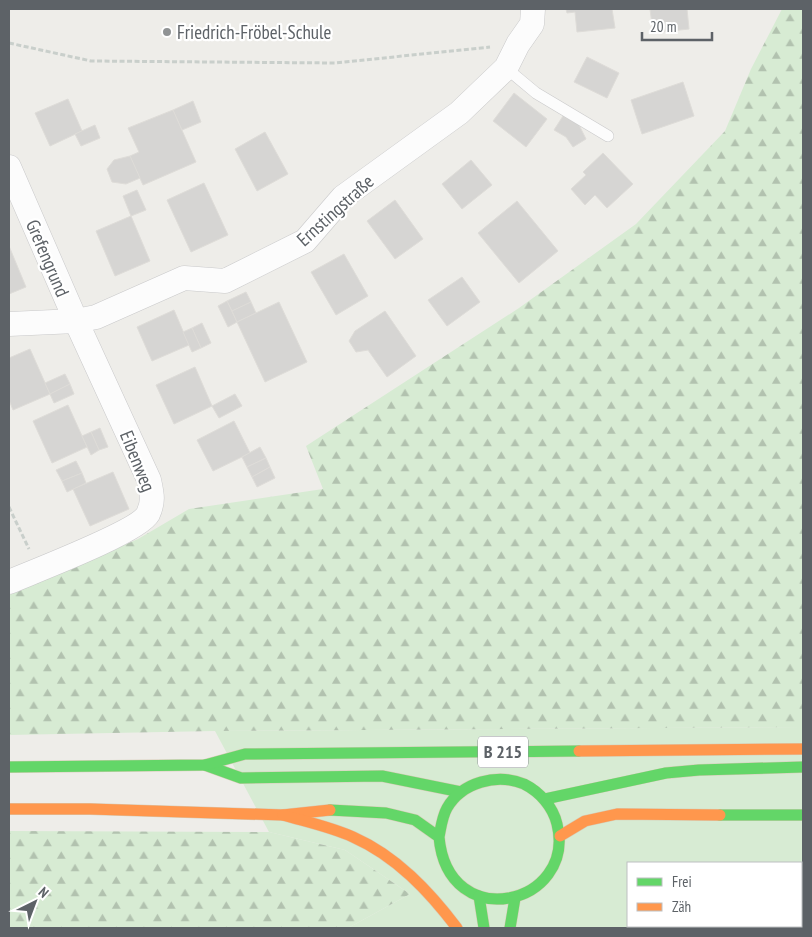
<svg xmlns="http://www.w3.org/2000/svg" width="812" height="937" font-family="'PT Sans Narrow',sans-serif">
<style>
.grass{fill:#d7ebd3;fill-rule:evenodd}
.forest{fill:url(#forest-firs)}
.building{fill:#d6d5d3;stroke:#dedcd8}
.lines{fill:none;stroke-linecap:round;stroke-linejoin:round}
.lane-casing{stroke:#c9c9ca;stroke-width:12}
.street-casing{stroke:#c9c9ca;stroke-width:25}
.fast-casing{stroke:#d7cbb5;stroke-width:12}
.slow-casing{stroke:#d7cbb5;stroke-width:12}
.path{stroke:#c9cfcb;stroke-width:3;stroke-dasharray:5 2.5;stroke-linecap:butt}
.lane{stroke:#fcfcfc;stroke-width:11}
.street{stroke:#fcfcfc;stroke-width:24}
.fast{stroke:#63d668;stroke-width:11}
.slow{stroke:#ff974d;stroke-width:11}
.poi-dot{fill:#909394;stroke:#fff;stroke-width:2}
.labels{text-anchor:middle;stroke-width:4.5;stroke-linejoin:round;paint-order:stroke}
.shield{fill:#fff;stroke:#8e9195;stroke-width:1}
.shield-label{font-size:18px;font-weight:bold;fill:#5d6267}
.poi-label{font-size:19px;fill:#5d6267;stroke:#fff;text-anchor:start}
.street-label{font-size:19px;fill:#5d6267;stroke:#fff}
</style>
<defs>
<pattern id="forest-firs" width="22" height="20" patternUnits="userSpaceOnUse" patternTransform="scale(1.25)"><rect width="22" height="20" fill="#d7ebd3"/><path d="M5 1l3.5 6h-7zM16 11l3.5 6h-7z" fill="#b2c2af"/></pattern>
</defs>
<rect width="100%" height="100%" fill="#eeede9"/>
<path class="grass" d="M 803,727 L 803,928 L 348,928 L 410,894 L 345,850 L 269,832 L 215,731 ZM 628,863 L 801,863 L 801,926 L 628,926 Z"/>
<g class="forest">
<path d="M 782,9 L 803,9 L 803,727 L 215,731 L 9,735 L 9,595 L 138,539 L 189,509 L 323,489 L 306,446 L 519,308 L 636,224 L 725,131 L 751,69 Z"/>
<path d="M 9,831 L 269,832 L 345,850 L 410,894 L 348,928 L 9,928 Z"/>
</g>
<g class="building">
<path d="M 566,9 L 612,9 L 615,28 L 577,32 L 575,12 L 567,13 Z"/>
<path d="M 650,9 L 687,9 L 689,29 L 653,33 Z"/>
<path d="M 587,57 L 619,73 L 607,98 L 574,82 Z"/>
<path d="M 683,82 L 694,116 L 642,134 L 631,100 Z"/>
<path d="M 514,93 L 547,119 L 526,147 L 493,121 Z"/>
<path d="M 68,99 L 82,131 L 50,146 L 35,113 Z"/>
<path d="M 193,101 L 201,122 L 182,130 L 173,110 Z"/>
<path d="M 173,110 L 196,162 L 143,185 L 130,156 L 139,152 L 128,128 Z"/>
<path d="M 563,116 L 579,125 L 586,139 L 573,147 L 566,137 L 554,130 Z"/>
<path d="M 95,125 L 100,138 L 81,146 L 75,134 Z"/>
<path d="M 265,132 L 288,174 L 257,191 L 235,149 Z"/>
<path d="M 603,153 L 633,184 L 607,208 L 595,195 L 585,205 L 571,189 L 586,175 L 583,172 Z"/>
<path d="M 130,156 L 140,178 L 126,184 L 112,182 L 107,169 L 114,160 Z"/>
<path d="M 471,160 L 492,185 L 462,209 L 442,184 Z"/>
<path d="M 204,183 L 228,235 L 191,252 L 167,200 Z"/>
<path d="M 137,190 L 146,210 L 131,216 L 123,196 Z"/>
<path d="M 395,200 L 423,239 L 395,259 L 367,221 Z"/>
<path d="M 517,201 L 558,251 L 519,283 L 478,233 Z"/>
<path d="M 131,216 L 150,261 L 115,276 L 96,231 Z"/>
<path d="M 9,246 L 26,287 L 9,294 Z"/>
<path d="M 344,254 L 368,296 L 336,315 L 311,272 Z"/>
<path d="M 462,277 L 480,302 L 447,326 L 428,300 Z"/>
<path d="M 246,292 L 251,302 L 232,311 L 227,301 Z"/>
<path d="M 227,301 L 237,322 L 228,327 L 218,306 Z"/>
<path d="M 251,302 L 256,313 L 237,322 L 232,311 Z"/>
<path d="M 279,302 L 307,362 L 265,382 L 237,322 Z"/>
<path d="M 174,310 L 189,345 L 152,361 L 137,327 Z"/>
<path d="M 385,311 L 416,356 L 387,377 L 368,350 L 356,352 L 349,341 L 355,331 Z"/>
<path d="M 202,323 L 211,343 L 201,348 L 192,328 Z"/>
<path d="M 192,328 L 201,348 L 192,352 L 183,332 Z"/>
<path d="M 30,349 L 50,394 L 13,410 L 9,400 L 9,358 Z"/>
<path d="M 195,367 L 212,406 L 174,424 L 156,385 Z"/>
<path d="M 65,374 L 70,384 L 50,394 L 45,383 Z"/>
<path d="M 70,384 L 74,394 L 54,403 L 50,394 Z"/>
<path d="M 235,394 L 242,406 L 219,418 L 212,406 Z"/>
<path d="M 68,405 L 87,447 L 52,463 L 33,421 Z"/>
<path d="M 234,421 L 250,453 L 213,471 L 197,440 Z"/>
<path d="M 100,428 L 108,447 L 99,450 L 91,432 Z"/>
<path d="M 91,432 L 99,450 L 91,455 L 82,436 Z"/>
<path d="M 260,447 L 266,458 L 247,467 L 242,457 Z"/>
<path d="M 266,458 L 270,467 L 252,477 L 247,467 Z"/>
<path d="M 76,461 L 82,473 L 62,481 L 56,470 Z"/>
<path d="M 270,467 L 275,478 L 257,487 L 252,477 Z"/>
<path d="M 113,472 L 129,509 L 90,526 L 73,489 Z"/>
<path d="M 82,473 L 86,483 L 67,492 L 62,481 Z"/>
</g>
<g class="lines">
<g class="lane-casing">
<path id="lane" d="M 506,68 L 536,93 L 608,136"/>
</g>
<g class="street-casing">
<g id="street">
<path d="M 9,167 L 76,321 L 149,480 C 152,494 154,501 148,514 C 138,532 32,572 9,582"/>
<path d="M 9,324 L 76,321 L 96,317 L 184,278 L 225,281 L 305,241 L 343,197 L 459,113 L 506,68 L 518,44 L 532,24 L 533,9"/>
</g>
</g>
<g class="fast-casing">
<g id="fast">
<path d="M 205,765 L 241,778 L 382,776 L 461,792"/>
<path d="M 9,767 L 205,765 L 245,754 L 579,751"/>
<path d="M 545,799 L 666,773 L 699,770 L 803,767"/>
<path d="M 330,810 L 386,813 L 415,820 L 439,837 C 448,936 577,905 557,824 C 553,807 540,792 524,784 C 497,773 462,782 447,808 C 442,817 441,827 439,837"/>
<path d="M 720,815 L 803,815"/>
<path d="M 479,896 L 484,928"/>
<path d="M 510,928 L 515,898"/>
</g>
</g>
<g class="slow-casing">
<g id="slow">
<path d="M 579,751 L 803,749"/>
<path d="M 9,809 L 90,809 L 283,815 L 330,810"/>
<path d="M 283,815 C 307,822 331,827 353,837 C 396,856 429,891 457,928"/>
<path d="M 560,836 L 585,821 L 617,814 L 720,815"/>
</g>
</g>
<g class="path">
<path d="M 9,43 L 91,61 L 335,63 L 490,47"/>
<path d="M 9,507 L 29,549"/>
</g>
<use href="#lane" class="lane"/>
<use href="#street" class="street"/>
<use href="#fast" class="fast"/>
<use href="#slow" class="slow"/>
</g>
<circle class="poi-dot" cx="167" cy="32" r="5"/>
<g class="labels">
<rect class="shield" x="478" y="736.5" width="50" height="31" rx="4"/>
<g class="shield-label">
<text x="503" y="758">B 215</text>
</g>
<g class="poi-label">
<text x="177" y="39">Friedrich-Fröbel-Schule</text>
</g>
<g class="street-label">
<text transform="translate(335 210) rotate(-42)" y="7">Ernstingstraße</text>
<text transform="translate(48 258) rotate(67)" y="7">Grefengrund</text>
<text transform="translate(138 461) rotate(68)" y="7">Eibenweg</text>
</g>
</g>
<rect width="812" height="937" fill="none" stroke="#5d6267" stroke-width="20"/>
<rect x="627" y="862" width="175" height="65" fill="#ffffff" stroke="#bec0c2"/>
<rect x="637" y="878" width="25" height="8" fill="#63d668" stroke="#bec0c2"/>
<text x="672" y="887" font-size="15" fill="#5d6267">Frei</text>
<rect x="637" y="903" width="25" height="8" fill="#ff974d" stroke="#bec0c2"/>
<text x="672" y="912" font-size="15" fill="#5d6267">Zäh</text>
<g transform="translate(35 902) rotate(42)" stroke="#ffffff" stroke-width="4" paint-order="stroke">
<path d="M0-4L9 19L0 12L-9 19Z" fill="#5d6267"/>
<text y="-8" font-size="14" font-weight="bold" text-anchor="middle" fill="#5d6267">N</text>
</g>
<path d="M642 32v8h70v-8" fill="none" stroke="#5d6267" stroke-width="2.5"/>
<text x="650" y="32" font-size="15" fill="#5d6267" stroke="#ffffff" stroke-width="4" paint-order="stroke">20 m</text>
</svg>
